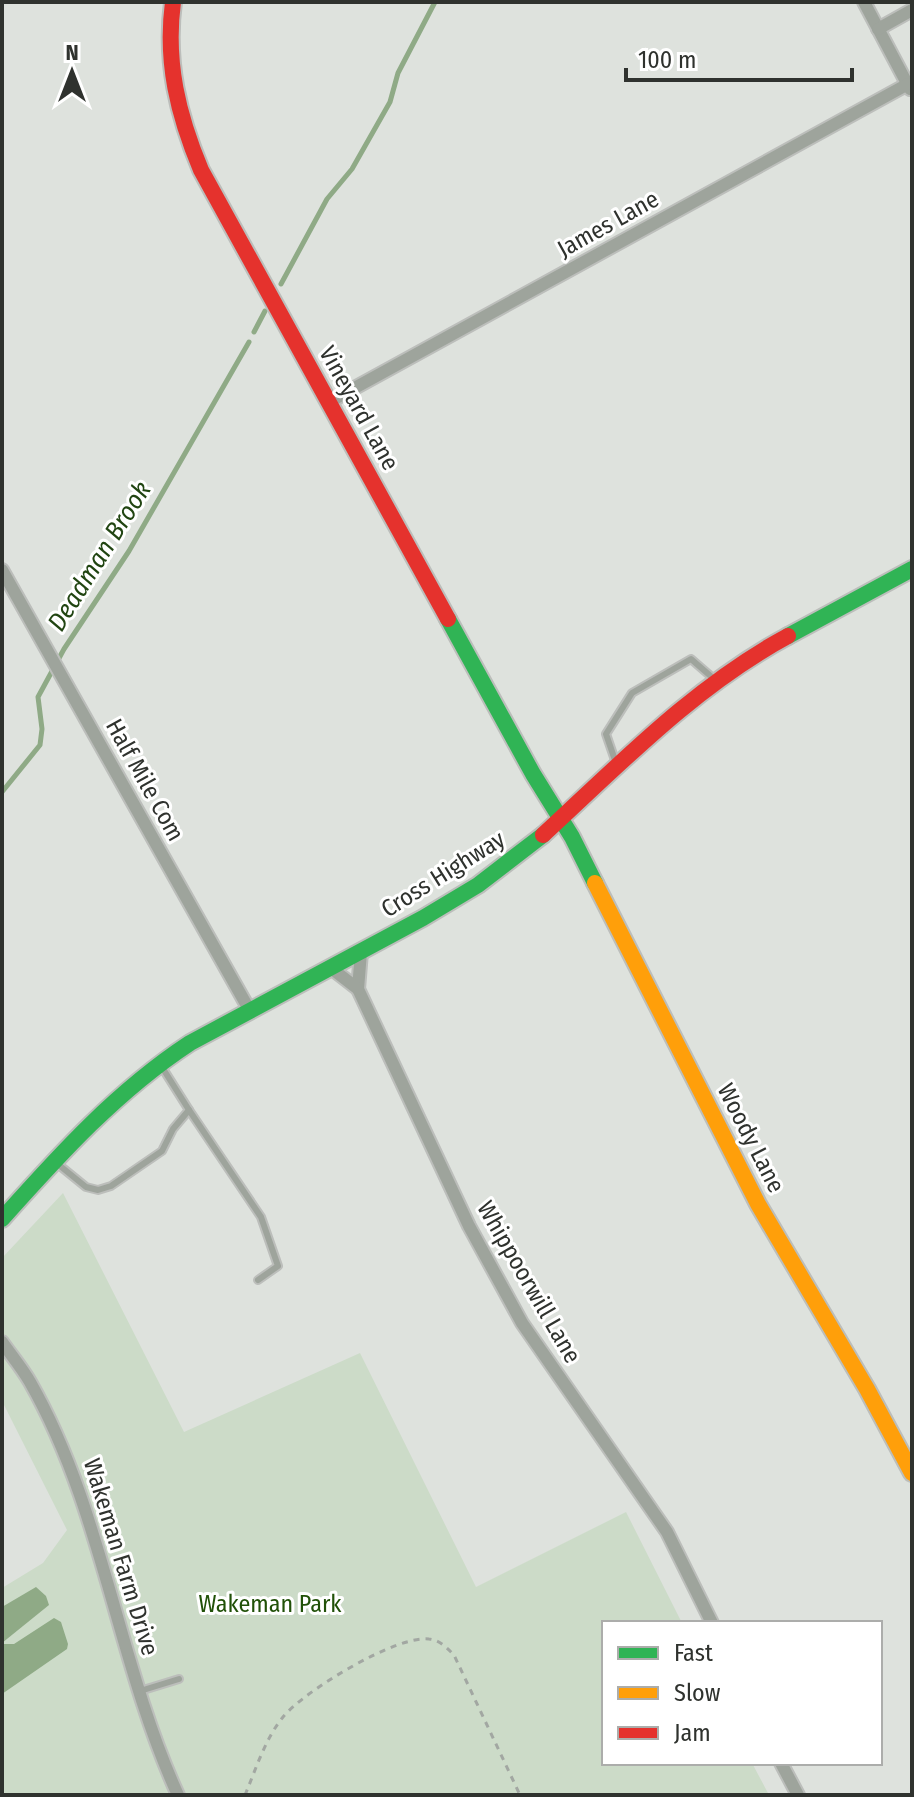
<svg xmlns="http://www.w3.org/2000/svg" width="914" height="1797" font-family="'Fira Sans Condensed',sans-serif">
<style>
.green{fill:#ccdbc8}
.water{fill:#8faa86}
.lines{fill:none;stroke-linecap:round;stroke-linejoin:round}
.stream{stroke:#8faa86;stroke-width:5}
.lane-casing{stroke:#bcbebb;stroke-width:10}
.street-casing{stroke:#bcbebb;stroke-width:16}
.fast-casing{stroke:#bcbebb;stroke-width:20}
.slow-casing{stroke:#bcbebb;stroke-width:20}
.jam-casing{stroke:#bcbebb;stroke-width:20}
.path{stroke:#a2a7a2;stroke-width:3;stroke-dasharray:6 6;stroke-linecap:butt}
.lane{stroke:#9ea49c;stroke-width:6}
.street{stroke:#9ea49c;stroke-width:12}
.fast{stroke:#30b455;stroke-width:16}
.slow{stroke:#ff9f0a;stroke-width:16}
.jam{stroke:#e5322d;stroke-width:16}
.labels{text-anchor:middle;stroke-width:6;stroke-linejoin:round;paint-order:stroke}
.street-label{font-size:24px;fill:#2f322e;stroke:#fff}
.park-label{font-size:24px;fill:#215108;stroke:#fff}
.water-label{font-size:26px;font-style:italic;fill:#214512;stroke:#fff}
</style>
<rect width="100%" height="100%" fill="#dee2dd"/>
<path class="green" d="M 63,1193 L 184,1432 L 360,1353 L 476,1587 L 626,1512 L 682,1623 L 604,1623 L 604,1763 L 752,1763 L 769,1795 L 2,1795 L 2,1588 L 43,1563 L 67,1530 L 2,1401 L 2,1258 Z"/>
<g class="water">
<path d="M 36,1587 L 46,1596 L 49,1605 L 2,1643 L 2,1607 Z"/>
<path d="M 54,1618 L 61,1622 L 68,1644 L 67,1649 L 2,1694 L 2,1644 L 14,1644 Z"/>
</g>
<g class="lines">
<g class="stream">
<path d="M 281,284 L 327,199 L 352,169 L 390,102 L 398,73 L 435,2"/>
<path d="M 254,332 L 265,311"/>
<path d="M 2,792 L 40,745 L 42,729 L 38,697 L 64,649 L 129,551 L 249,342"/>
</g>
<g class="lane-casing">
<g id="lane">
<path d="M 617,766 L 606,734 L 632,693 L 691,659 L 714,679"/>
<path d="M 189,1110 L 261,1217 L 278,1266 L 258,1280"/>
<path d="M 54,1161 L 86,1187 L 98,1190 L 111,1186 L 162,1151 L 173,1129 L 189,1110 L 160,1064"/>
<path d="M 140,1691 L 179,1679"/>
</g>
</g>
<g class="street-casing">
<g id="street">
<path d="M 864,2 L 910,89"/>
<path d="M 878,29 L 912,10"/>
<path d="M 329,402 L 908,84"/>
<path d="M 2,570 L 250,1011"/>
<path d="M 361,952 L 358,989 L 469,1226 L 522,1323 L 667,1532 L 712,1623"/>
<path d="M 331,968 L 358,989"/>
<path d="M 2,1342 C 11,1355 22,1368 30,1382 C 103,1510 117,1662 178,1795"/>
<path d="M 781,1763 L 798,1795"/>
</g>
</g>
<g class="fast-casing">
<g id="fast">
<path d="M 448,619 L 533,774 L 572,837 L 595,883"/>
<path d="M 788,636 L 912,569"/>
<path d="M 2,1219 C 60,1154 117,1091 190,1043 L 423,918 L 478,885 L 543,835"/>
</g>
</g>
<g class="slow-casing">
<path id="slow" d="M 595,883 L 758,1204 L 867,1389 L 912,1473"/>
</g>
<g class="jam-casing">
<g id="jam">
<path d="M 173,2 C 165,62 178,115 201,170 L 448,619"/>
<path d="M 543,835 C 620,764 695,686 788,636"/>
</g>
</g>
<path class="path" d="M 245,1795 C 256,1769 265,1739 283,1717 C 304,1691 396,1635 429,1639 C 440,1640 447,1648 454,1655 L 520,1795"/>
<use href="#lane" class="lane"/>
<use href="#street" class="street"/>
<use href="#fast" class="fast"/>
<use href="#slow" class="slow"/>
<use href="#jam" class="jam"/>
</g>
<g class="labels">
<g class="street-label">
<text transform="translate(608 224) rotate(-29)" y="8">James Lane</text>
<text transform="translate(359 408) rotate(61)" y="8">Vineyard Lane</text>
<text transform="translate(145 780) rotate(61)" y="8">Half Mile Com</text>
<text transform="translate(443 874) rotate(-32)" y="8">Cross Highway</text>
<text transform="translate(751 1138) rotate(63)" y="8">Woody Lane</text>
<text transform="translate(529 1282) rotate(60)" y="8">Whippoorwill Lane</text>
<text transform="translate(121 1557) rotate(73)" y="8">Wakeman Farm Drive</text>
</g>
<g class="park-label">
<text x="270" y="1612">Wakeman Park</text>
</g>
<g class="water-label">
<text transform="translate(99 556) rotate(-58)" y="9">Deadman Brook</text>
</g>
</g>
<rect width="914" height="1797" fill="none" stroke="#2f322e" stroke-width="8"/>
<rect x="602" y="1621" width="280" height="144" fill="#ffffff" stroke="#acadab" stroke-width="2"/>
<rect x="618" y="1647" width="40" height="12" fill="#30b455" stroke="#acadab" stroke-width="2"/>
<text x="674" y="1661" font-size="24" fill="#2f322e">Fast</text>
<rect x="618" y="1687" width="40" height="12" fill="#ff9f0a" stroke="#acadab" stroke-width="2"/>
<text x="674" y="1701" font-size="24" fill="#2f322e">Slow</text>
<rect x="618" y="1727" width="40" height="12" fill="#e5322d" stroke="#acadab" stroke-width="2"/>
<text x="674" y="1741" font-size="24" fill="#2f322e">Jam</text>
<g transform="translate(72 72)" stroke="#ffffff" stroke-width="6" paint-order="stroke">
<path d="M0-6L14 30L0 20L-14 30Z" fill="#2f322e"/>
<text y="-12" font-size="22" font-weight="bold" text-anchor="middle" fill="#2f322e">N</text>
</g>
<path d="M626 68v12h226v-12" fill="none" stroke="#2f322e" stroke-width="4"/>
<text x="638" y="68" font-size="24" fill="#2f322e" stroke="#ffffff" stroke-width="6" paint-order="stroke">100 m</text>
</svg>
